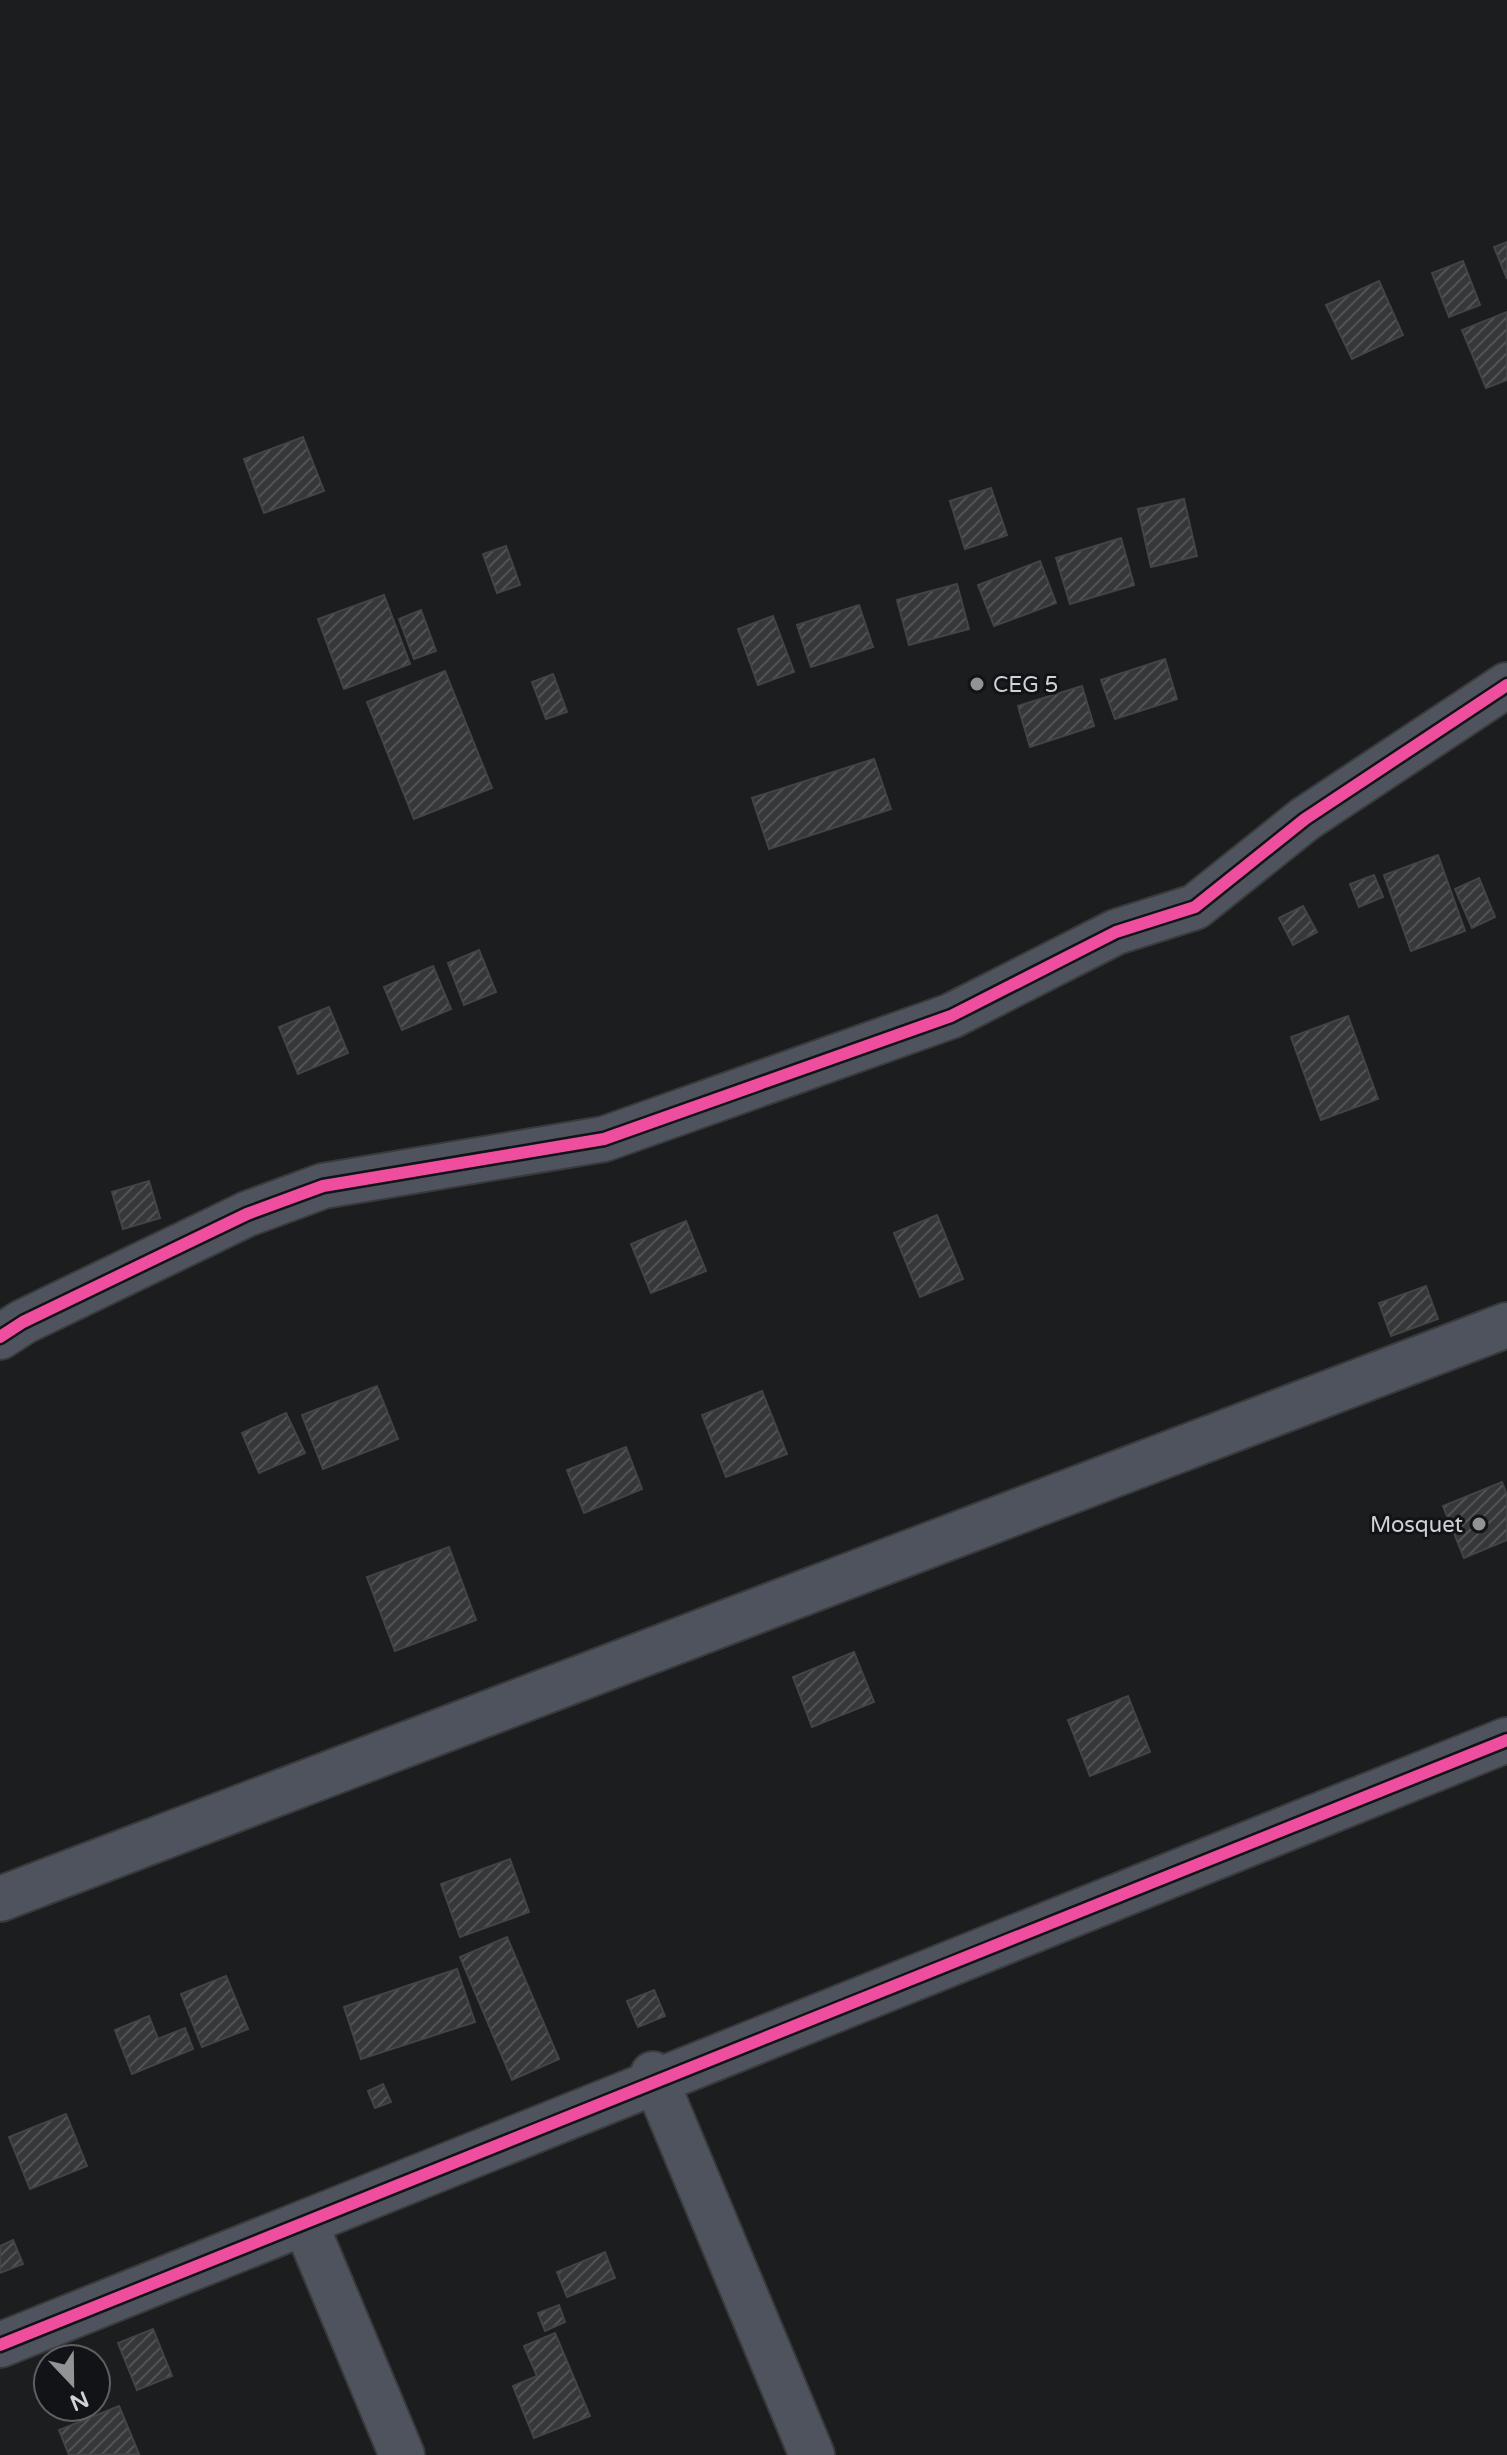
<svg xmlns="http://www.w3.org/2000/svg" width="1507" height="2455" font-family="'Varela Round',sans-serif">
<style>
.building{fill:url(#building-hatch);stroke:#424445;stroke-width:2}
.lines{fill:none;stroke-linecap:round;stroke-linejoin:round}
.minor-casing{stroke:#393a3b;stroke-width:48}
.minor{stroke:#4e535d;stroke-width:44}
.cycleway-casing{stroke:#111317;stroke-width:17}
.cycleway{stroke:#ef4d9e;stroke-width:12}
.poi-dot{fill:#919395;stroke:#111317;stroke-width:3}
.labels{text-anchor:middle;stroke-width:6;stroke-linejoin:round;paint-order:stroke}
.poi-label{font-size:22px;fill:#d0d2d5;stroke:#111317;text-anchor:start}
</style>
<defs>
<pattern id="building-hatch" width="6" height="6" patternUnits="userSpaceOnUse" patternTransform="scale(2)"><rect width="6" height="6" fill="#353739"/><path d="M-1 1l2-2M0 6l6-6M5 7l2-2" fill="none" stroke="#515355"/></pattern>
</defs>
<rect width="100%" height="100%" fill="#1b1d1f"/>
<g class="building">
<path d="M 1507,242 L 1507,279 L 1494,247 Z"/>
<path d="M 1463,261 L 1480,305 L 1449,317 L 1432,273 Z"/>
<path d="M 1379,281 L 1403,335 L 1352,359 L 1326,305 Z"/>
<path d="M 1507,312 L 1507,380 L 1486,388 L 1462,330 Z"/>
<path d="M 303,437 L 324,491 L 264,513 L 244,459 Z"/>
<path d="M 991,488 L 1007,535 L 965,549 L 950,501 Z"/>
<path d="M 1184,499 L 1197,556 L 1151,567 L 1138,509 Z"/>
<path d="M 1121,538 L 1134,585 L 1070,604 L 1056,558 Z"/>
<path d="M 506,546 L 520,585 L 497,593 L 483,554 Z"/>
<path d="M 1040,561 L 1056,603 L 994,626 L 978,585 Z"/>
<path d="M 957,584 L 969,629 L 909,645 L 897,600 Z"/>
<path d="M 384,595 L 410,664 L 344,689 L 318,619 Z"/>
<path d="M 859,605 L 873,647 L 811,667 L 797,625 Z"/>
<path d="M 421,610 L 436,651 L 414,659 L 399,619 Z"/>
<path d="M 773,616 L 794,672 L 758,685 L 738,629 Z"/>
<path d="M 1165,659 L 1177,699 L 1115,719 L 1101,680 Z"/>
<path d="M 445,671 L 492,788 L 414,819 L 367,702 Z"/>
<path d="M 553,674 L 567,712 L 546,719 L 532,682 Z"/>
<path d="M 1082,686 L 1094,726 L 1030,747 L 1018,706 Z"/>
<path d="M 874,759 L 891,809 L 769,849 L 752,798 Z"/>
<path d="M 1438,855 L 1465,931 L 1411,951 L 1384,875 Z"/>
<path d="M 1374,875 L 1383,897 L 1359,907 L 1350,884 Z"/>
<path d="M 1479,878 L 1495,917 L 1472,928 L 1455,889 Z"/>
<path d="M 1303,906 L 1317,932 L 1293,945 L 1279,918 Z"/>
<path d="M 479,950 L 496,992 L 464,1005 L 448,963 Z"/>
<path d="M 433,966 L 451,1009 L 402,1030 L 384,987 Z"/>
<path d="M 329,1007 L 348,1053 L 298,1074 L 279,1027 Z"/>
<path d="M 1348,1016 L 1378,1099 L 1321,1120 L 1291,1037 Z"/>
<path d="M 149,1181 L 160,1218 L 123,1229 L 112,1192 Z"/>
<path d="M 937,1215 L 963,1279 L 920,1297 L 894,1233 Z"/>
<path d="M 686,1221 L 706,1271 L 651,1293 L 631,1244 Z"/>
<path d="M 1426,1286 L 1438,1319 L 1391,1336 L 1379,1303 Z"/>
<path d="M 377,1386 L 398,1439 L 323,1469 L 302,1415 Z"/>
<path d="M 762,1391 L 787,1454 L 726,1477 L 702,1415 Z"/>
<path d="M 286,1413 L 305,1453 L 259,1473 L 242,1433 Z"/>
<path d="M 626,1447 L 642,1489 L 584,1513 L 567,1470 Z"/>
<path d="M 1502,1482 L 1507,1495 L 1507,1540 L 1464,1558 L 1443,1506 Z"/>
<path d="M 449,1547 L 476,1620 L 395,1651 L 367,1577 Z"/>
<path d="M 854,1652 L 874,1702 L 812,1727 L 793,1677 Z"/>
<path d="M 1128,1696 L 1150,1752 L 1090,1776 L 1068,1720 Z"/>
<path d="M 510,1859 L 529,1912 L 460,1937 L 441,1884 Z"/>
<path d="M 507,1937 L 559,2059 L 512,2080 L 460,1957 Z"/>
<path d="M 457,1969 L 475,2022 L 361,2059 L 344,2007 Z"/>
<path d="M 226,1976 L 248,2029 L 202,2047 L 181,1994 Z"/>
<path d="M 654,1990 L 665,2016 L 638,2027 L 627,2001 Z"/>
<path d="M 149,2016 L 158,2039 L 185,2028 L 193,2049 L 132,2074 L 115,2030 Z"/>
<path d="M 383,2084 L 391,2102 L 375,2108 L 368,2091 Z"/>
<path d="M 66,2114 L 87,2166 L 30,2189 L 9,2137 Z"/>
<path d="M 13,2240 L 23,2264 L 0,2273 L 0,2246 Z"/>
<path d="M 605,2252 L 615,2278 L 567,2297 L 557,2272 Z"/>
<path d="M 559,2305 L 565,2322 L 545,2331 L 538,2313 Z"/>
<path d="M 153,2329 L 172,2376 L 137,2390 L 118,2343 Z"/>
<path d="M 555,2333 L 590,2416 L 534,2438 L 513,2386 L 537,2376 L 524,2346 Z"/>
<path d="M 119,2406 L 139,2454 L 69,2455 L 59,2430 Z"/>
</g>
<g class="lines">
<g class="minor-casing">
<g id="minor">
<path d="M 0,1337 L 23,1322 L 247,1214 L 323,1186 L 604,1139 L 951,1016 L 1116,932 L 1195,907 L 1305,819 L 1507,685"/>
<path d="M 0,1899 L 1507,1325"/>
<path d="M 653,2074 L 812,2455"/>
<path d="M 305,2223 L 402,2455"/>
<path d="M 0,2345 L 1507,1740"/>
</g>
</g>
<use href="#minor" class="minor"/>
<g class="cycleway-casing">
<g id="cycleway">
<path d="M 0,1337 L 23,1322 L 247,1214 L 323,1186 L 604,1139 L 951,1016 L 1116,932 L 1195,907 L 1305,819 L 1507,685"/>
<path d="M 0,2345 L 1507,1740"/>
</g>
</g>
<use href="#cycleway" class="cycleway"/>
</g>
<g class="poi-dot">
<circle cx="977" cy="684" r="8"/>
<circle cx="1479" cy="1524" r="8"/>
</g>
<g class="labels">
<g class="poi-label">
<text x="993" y="692">CEG 5</text>
<text x="1463" y="1532" text-anchor="end">Mosquet</text>
</g>
</g>
<g transform="translate(72 2383) rotate(158)"><circle r="38" fill="#111317" stroke="#5d5f63" stroke-width="2"/>
<path d="M0-6L14 30L0 20L-14 30Z" fill="#919395"/>
<text y="-12" font-size="22" font-weight="bold" text-anchor="middle" fill="#d0d2d5">N</text>
</g>
</svg>
